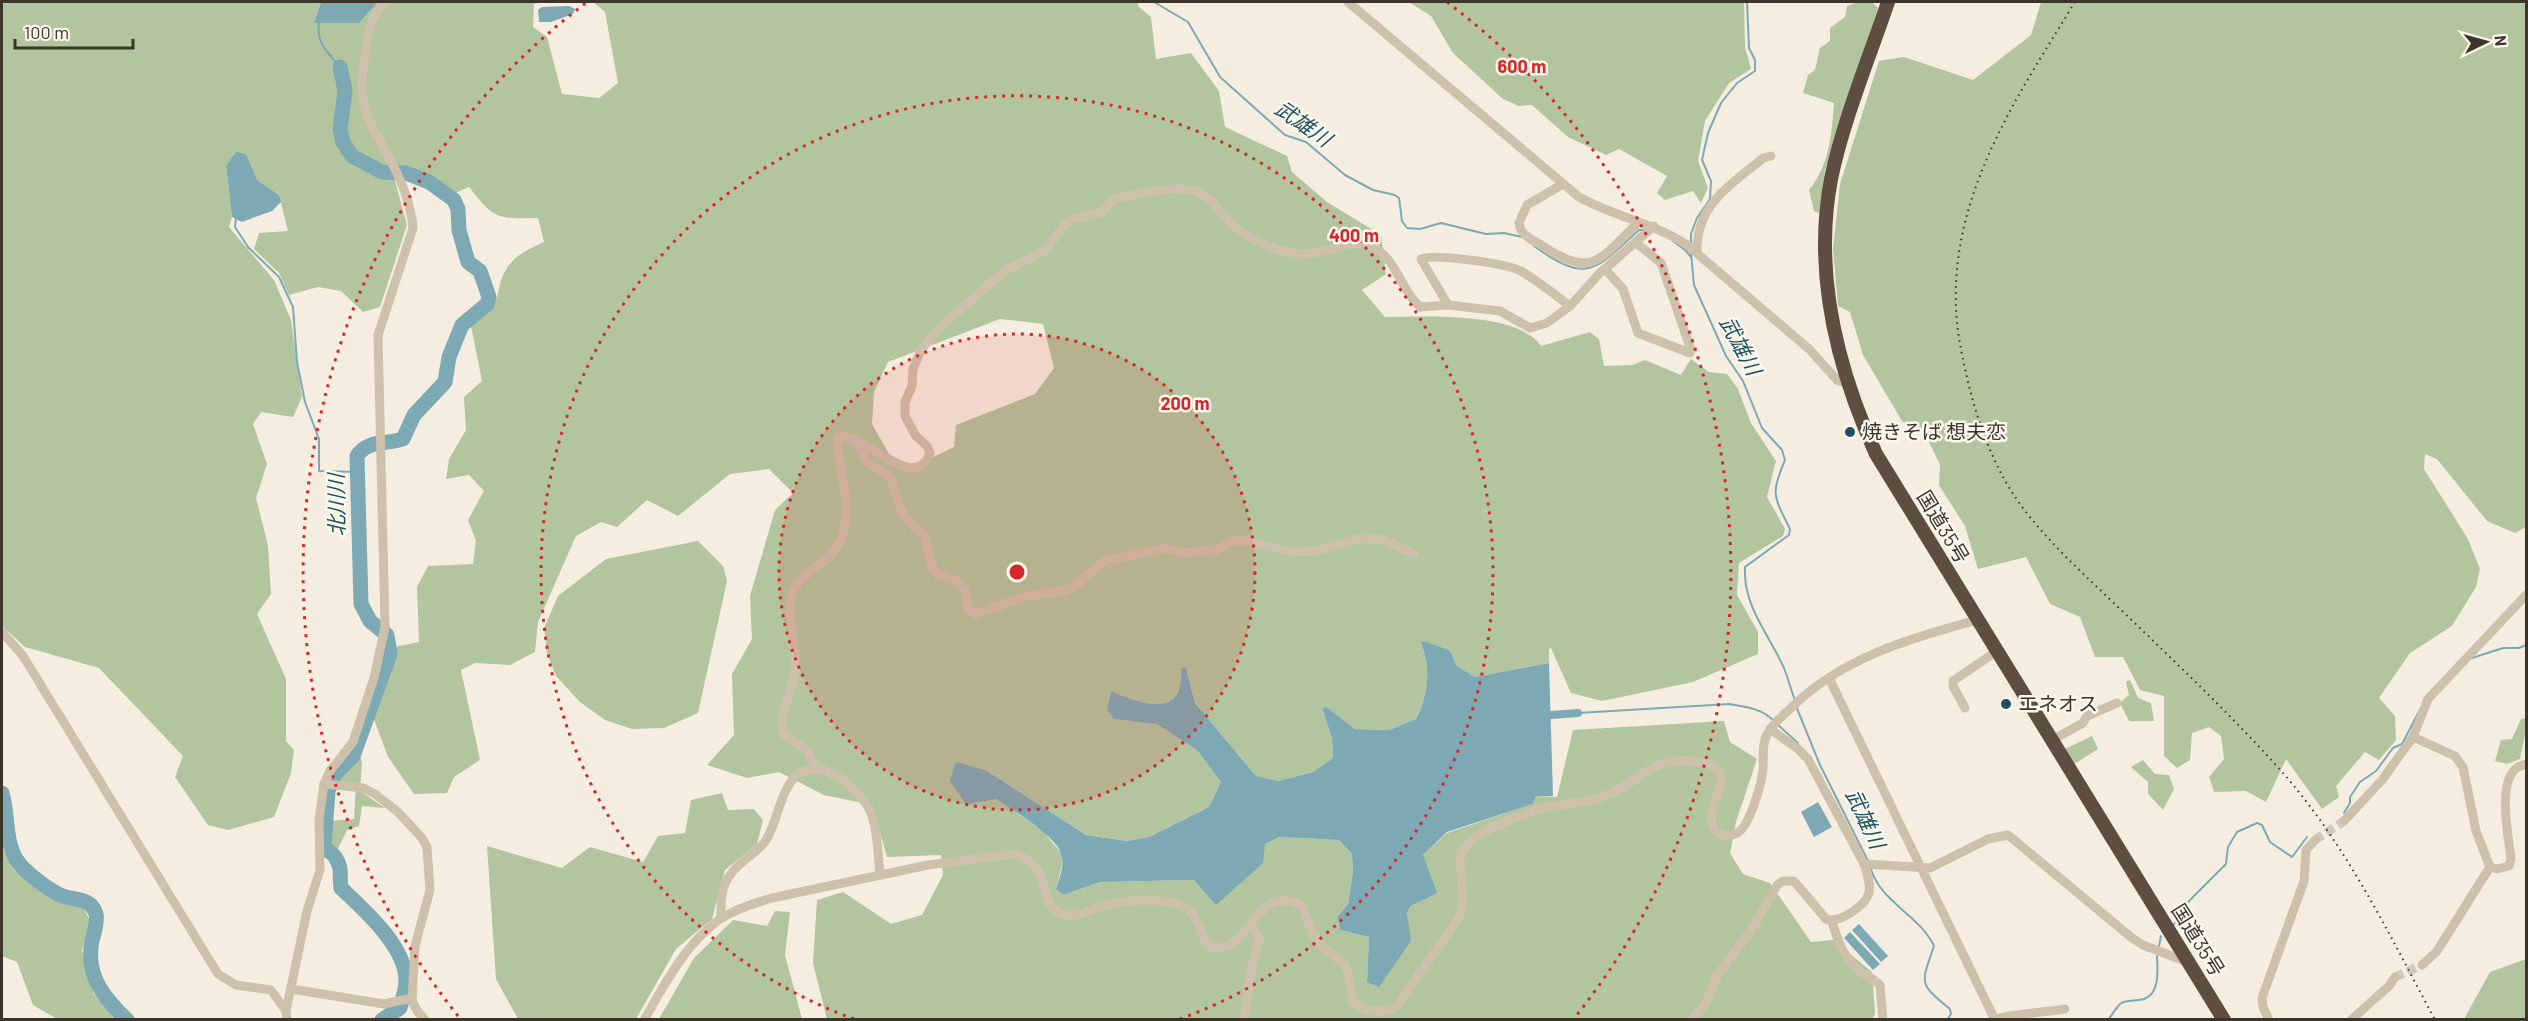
<svg xmlns="http://www.w3.org/2000/svg" width="2528" height="1021" font-family="Barlow,'Noto Sans JP',sans-serif">
<style>
.green{fill:#b2c59f;fill-rule:evenodd}
.water{fill:#7da9b4}
.lines{fill:none;stroke-linecap:round;stroke-linejoin:round}
.stream{stroke:#7da9b4;stroke-width:2}
.canal{stroke:#7da9b4;stroke-width:8}
.river{stroke:#7da9b4;stroke-width:15}
.minor-tunnel{stroke:#d0c9bc;stroke-width:9;stroke-dasharray:9 4.5;stroke-linecap:butt}
.minor{stroke:#cec1ab;stroke-width:9}
.highway{stroke:#5d4e41;stroke-width:14}
.rail{stroke:#3c332a;stroke-width:2;stroke-dasharray:1.5 4.5;stroke-linecap:butt}
.ring{fill:none;stroke:#d62828;stroke-width:3;stroke-dasharray:3 6}
.poi-dot{fill:#1c5160;stroke:#fcf7ed;stroke-width:2}
.labels{text-anchor:middle;stroke-width:5;stroke-linejoin:round;paint-order:stroke}
.poi-label{font-size:20px;fill:#3c332a;stroke:#fcf7ed;text-anchor:start}
.street-label{font-size:20px;fill:#3c332a;stroke:#fcf7ed}
.water-label{font-size:21px;font-style:italic;fill:#1c5160;stroke:#fcf7ed}
.centre{fill:#d62828;stroke:#fcf7ed;stroke-width:3}
.ring-label{font-size:18px;text-anchor:middle;font-weight:bold;fill:#d62828;stroke:#fcf7ed;stroke-width:5;stroke-linejoin:round;paint-order:stroke}
</style>
<rect width="100%" height="100%" fill="#f5eee0"/>
<g class="green">
<path d="M 2,2 L 321,2 L 314,23 L 359,23 L 378,2 L 539,2 L 534,4 L 533,27 L 547,37 L 562,94 L 599,98 L 618,83 L 605,12 L 593,2 L 1137,2 L 1139,7 L 1151,17 L 1156,59 L 1191,53 L 1219,91 L 1225,127 L 1287,156 L 1292,172 L 1327,202 L 1381,235 L 1386,274 L 1362,290 L 1385,317 C 1424,317 1517,311 1541,346 L 1590,332 L 1599,339 L 1604,366 L 1632,365 L 1645,360 L 1681,375 L 1691,359 L 1709,372 L 1727,374 L 1738,389 L 1751,423 L 1776,461 L 1767,497 L 1785,529 L 1783,536 L 1739,563 L 1737,595 L 1758,632 L 1758,654 L 1693,682 L 1602,701 L 1571,693 L 1551,648 L 1549,649 L 1549,663 L 1475,677 L 1457,666 L 1450,651 L 1420,643 C 1433,667 1427,695 1416,719 L 1389,730 L 1355,729 L 1326,708 L 1322,710 L 1332,738 L 1333,758 L 1313,772 L 1278,781 L 1256,776 L 1195,703 L 1186,668 C 1184,675 1182,685 1178,692 C 1163,716 1130,699 1111,691 L 1114,719 L 1157,723 L 1197,750 L 1221,782 L 1209,807 L 1149,837 L 1127,841 L 1086,835 L 987,771 L 996,799 L 1042,830 L 1062,854 L 1062,865 L 1056,889 L 1063,895 L 1100,882 L 1194,880 L 1279,837 L 1339,840 L 1352,854 L 1353,872 L 1348,904 L 1337,917 L 1340,930 L 1369,937 L 1367,982 L 1410,941 L 1407,913 L 1423,855 L 1447,833 L 1533,804 L 1536,796 L 1557,797 L 1573,730 L 1724,721 L 1730,742 L 1757,759 L 1736,822 L 1730,853 L 1743,874 L 1770,883 L 1811,942 L 1833,940 L 1872,972 L 1875,1014 L 1872,1020 L 827,1019 L 813,963 L 817,900 L 843,892 L 891,924 L 922,915 L 943,875 L 941,855 L 887,857 L 872,805 L 824,795 L 779,772 L 747,778 L 707,765 L 734,735 L 732,674 L 752,639 L 750,596 L 775,510 L 793,493 L 769,469 L 730,474 L 678,516 L 647,500 L 617,527 L 601,522 L 576,536 L 538,622 L 535,652 L 510,665 L 475,663 L 461,670 L 480,760 L 454,777 L 447,793 L 414,794 L 388,757 L 372,714 L 394,647 L 419,642 L 417,587 L 428,566 L 473,564 L 476,541 L 468,520 L 484,491 L 469,475 L 446,479 L 449,459 L 466,430 L 464,397 L 482,381 L 470,321 L 497,298 C 503,264 513,256 544,242 L 538,218 C 497,219 494,219 469,187 L 453,194 L 422,172 L 391,166 L 407,225 L 380,307 L 363,312 L 341,291 L 318,287 L 289,295 L 279,273 L 254,249 L 259,233 L 288,231 L 279,195 L 257,180 L 226,166 L 232,217 L 229,227 L 274,280 L 291,320 L 302,397 L 293,417 L 261,412 L 253,424 L 267,464 L 256,498 L 268,546 L 271,594 L 257,614 L 286,679 L 286,741 L 294,750 L 291,773 L 274,817 L 228,830 L 208,825 L 175,777 L 183,756 L 99,668 L 25,647 L 2,626 ZM 1000,319 L 1043,324 L 1054,368 L 1035,394 L 956,425 L 954,447 L 915,466 L 890,456 L 872,424 L 874,392 L 888,362 Z"/>
<path d="M 1409,2 L 1744,2 L 1745,47 L 1751,69 L 1729,83 L 1705,121 L 1698,161 L 1708,188 L 1701,203 L 1693,191 L 1665,200 L 1657,193 L 1667,176 L 1619,149 L 1606,155 L 1568,137 L 1532,105 L 1519,106 L 1503,99 L 1453,53 L 1431,16 Z"/>
<path d="M 1859,2 L 1872,2 L 1878,8 L 1825,170 L 1819,213 L 1814,211 L 1809,190 C 1829,166 1832,133 1834,103 L 1803,93 L 1808,75 L 1815,70 L 1820,48 L 1830,41 L 1830,28 L 1845,17 L 1847,6 Z"/>
<path d="M 2041,2 L 2526,2 L 2526,527 L 2515,533 L 2487,521 L 2437,459 L 2425,454 L 2424,469 L 2468,539 L 2480,569 L 2476,587 L 2452,626 L 2410,653 L 2379,698 L 2395,716 L 2396,740 L 2379,760 L 2365,752 L 2336,786 L 2339,797 L 2322,809 L 2286,759 L 2266,802 L 2246,791 L 2214,792 L 2209,777 L 2224,759 L 2221,736 L 2209,727 L 2192,733 L 2190,760 L 2177,768 L 2164,756 L 2164,696 L 2140,690 L 2123,657 L 2095,657 L 2080,617 L 2050,604 L 2026,557 L 1978,569 L 1965,526 L 1939,485 L 1940,465 L 1926,436 L 1902,421 L 1863,355 L 1850,312 L 1838,306 L 1833,249 L 1840,184 L 1879,61 L 1904,57 L 1973,80 L 2031,35 Z"/>
<path d="M 698,541 L 723,566 L 727,581 L 698,713 L 664,728 L 632,729 L 605,720 L 580,702 L 556,676 L 547,653 L 544,628 L 558,596 L 606,559 Z"/>
<path d="M 2130,680 L 2138,698 L 2151,703 L 2154,721 L 2129,721 L 2120,703 L 2129,695 L 2126,682 Z"/>
<path d="M 2526,718 L 2526,729 L 2520,759 L 2507,764 L 2495,761 L 2501,740 L 2512,739 L 2521,719 Z"/>
<path d="M 2092,736 L 2098,749 L 2074,764 L 2065,749 Z"/>
<path d="M 359,754 L 362,762 L 360,791 L 385,808 L 362,806 L 359,826 L 347,830 L 338,849 L 328,848 L 330,821 L 354,819 L 356,784 L 336,781 Z"/>
<path d="M 2143,760 L 2155,774 L 2169,775 L 2174,789 L 2163,810 L 2148,794 L 2148,782 L 2131,767 Z"/>
<path d="M 722,793 L 728,810 L 754,809 L 763,820 L 757,844 L 725,870 L 712,919 L 676,949 L 636,1019 L 518,1019 L 496,979 L 487,846 L 562,868 L 590,847 L 643,862 L 658,836 L 685,833 L 691,800 Z"/>
<path d="M 2,847 L 15,871 L 60,902 L 83,906 L 90,921 L 82,951 L 94,994 L 120,1019 L 57,1019 L 33,1005 L 17,962 L 2,956 Z"/>
<path d="M 775,911 L 790,912 L 785,955 L 802,1019 L 659,1019 L 694,958 L 733,920 L 767,926 Z"/>
<path d="M 2526,959 L 2526,1019 L 2464,1019 L 2490,972 Z"/>
</g>
<g class="water">
<path d="M 321,2 L 378,2 L 359,23 L 314,23 Z"/>
<path d="M 569,6 L 575,9 L 573,14 L 551,22 L 539,22 L 538,10 L 542,7 Z"/>
<path d="M 236,152 L 246,154 L 257,180 L 279,195 L 281,202 L 272,211 L 242,222 L 232,217 L 226,166 Z"/>
<path d="M 1420,642 L 1427,642 L 1450,651 L 1457,666 L 1475,677 L 1549,663 L 1553,796 L 1536,796 L 1533,804 L 1447,832 L 1423,855 L 1437,893 L 1410,906 L 1407,913 L 1411,941 L 1379,987 L 1367,982 L 1369,937 L 1340,930 L 1337,917 L 1348,904 L 1353,872 L 1352,854 L 1339,840 L 1279,837 L 1265,844 L 1263,863 L 1216,905 L 1194,880 L 1100,882 L 1063,895 L 1056,889 C 1059,879 1064,868 1062,857 C 1059,837 1012,810 996,799 L 966,804 L 950,781 L 956,762 L 987,771 L 1086,835 L 1127,841 L 1149,837 L 1209,807 L 1221,782 L 1197,750 L 1157,724 L 1114,719 L 1107,710 L 1111,691 C 1128,698 1165,716 1178,692 C 1181,686 1181,675 1182,668 L 1186,668 L 1195,703 L 1256,776 L 1278,781 L 1313,772 L 1333,758 L 1332,738 L 1322,709 L 1326,707 L 1355,729 L 1389,730 L 1416,719 C 1428,695 1432,666 1420,642 Z"/>
<path d="M 1818,802 L 1832,827 L 1814,837 L 1801,812 Z"/>
<path d="M 1859,924 L 1888,956 L 1881,962 L 1852,930 Z"/>
<path d="M 1850,932 L 1880,964 L 1873,970 L 1844,938 Z"/>
</g>
<g class="lines">
<g class="stream">
<path d="M 1154,2 L 1188,22 L 1220,77 L 1285,135 L 1306,142 L 1345,175 L 1373,190 L 1395,195 L 1399,198 L 1402,221 L 1407,228 L 1420,229 L 1441,223 L 1486,234 L 1504,233 L 1522,237"/>
<path d="M 319,22 C 316,43 327,52 340,67"/>
<path d="M 236,219 L 235,227 L 248,247 L 279,277 L 293,307 L 297,362 L 305,402 L 319,439 L 319,471 L 357,472"/>
<path d="M 1673,241 L 1685,250 L 1691,257"/>
<path d="M 1691,244 L 1691,234 L 1697,218 L 1710,199 L 1711,181 L 1702,160 L 1708,133 L 1721,103 L 1737,83 L 1755,71 L 1755,60 L 1749,48 L 1747,2"/>
<path d="M 1534,246 C 1588,285 1595,270 1639,230 L 1646,230"/>
<path d="M 1691,253 L 1694,285 L 1726,356 L 1743,381 L 1762,428 L 1782,450 L 1785,460 C 1770,495 1774,496 1790,529 L 1789,535 L 1745,567 C 1743,607 1769,634 1784,668 C 1788,678 1791,690 1795,700"/>
<path d="M 2472,658 L 2503,648 L 2519,648 L 2526,645"/>
<path d="M 1796,706 L 1820,765 L 1868,861"/>
<path d="M 1578,713 L 1729,704 C 1746,707 1761,708 1774,721"/>
<path d="M 1778,725 L 1798,743"/>
<path d="M 2344,813 L 2350,803 L 2350,797 L 2360,782 L 2376,771 L 2393,748 L 2402,744 L 2423,704"/>
<path d="M 1870,866 C 1879,902 1919,914 1934,946 C 1921,984 1918,983 1950,1009 L 1951,1014 L 1947,1020"/>
<path d="M 2173,926 L 2188,902 L 2226,864 L 2228,847 L 2237,832 L 2257,823 L 2262,825 L 2270,842 L 2292,857 L 2307,837"/>
<path d="M 2159,946 L 2161,936"/>
<path d="M 2108,1020 C 2112,1015 2116,1008 2120,1004 C 2125,1000 2133,1001 2139,1000 C 2160,998 2158,972 2157,956"/>
</g>
<path class="canal" d="M 1551,715 L 1578,713"/>
<g class="river">
<path d="M 340,67 L 345,91 L 340,129 L 343,142 L 352,156 L 382,172 L 406,173 L 429,182 L 454,200 L 458,209 L 459,230 L 468,262 L 480,271 L 489,297 L 487,304 L 462,325 L 449,357 L 445,382 L 414,415 L 403,439 C 386,445 368,439 357,456 L 361,604 L 370,621 L 387,635 L 390,654 L 353,756 L 335,774 L 328,791 L 324,846 C 327,852 332,852 335,857 C 343,868 339,876 341,888 C 364,910 406,946 406,981 C 406,990 402,1000 400,1008 L 382,1020"/>
<path d="M 2,793 C 9,816 4,844 19,863 C 25,872 48,889 58,894 C 72,902 90,895 96,914 C 98,921 94,933 92,941 C 85,975 104,998 127,1020"/>
</g>
<g class="minor-tunnel">
<path d="M 2315,840 L 2344,821"/>
<path d="M 2395,977 L 2422,965"/>
</g>
<g class="minor">
<path d="M 1348,2 L 1579,197 C 1613,216 1653,223 1686,244 L 1809,349 L 1837,380 L 1848,384"/>
<path d="M 1563,184 L 1527,205 L 1519,223 C 1520,235 1532,240 1541,245 C 1594,280 1599,259 1639,222"/>
<path d="M 1697,253 C 1696,204 1729,187 1763,158 L 1771,156"/>
<path d="M 1605,269 L 1623,289 L 1638,333 L 1690,353 L 1691,350 L 1661,263 L 1635,242"/>
<path d="M 1570,306 L 1547,323 L 1530,328 L 1500,311 L 1448,305 L 1421,259 C 1434,253 1508,264 1521,271 C 1538,281 1554,294 1570,306 L 1599,274 L 1654,226"/>
<path d="M 854,438 L 867,462 L 891,477 C 899,504 899,518 924,534 L 932,567 L 938,574 L 957,581 L 965,590 L 968,609 L 975,614 L 1027,596 L 1064,591 L 1075,586 L 1104,561 L 1167,548 L 1182,553 L 1216,550 L 1233,541 L 1244,540 L 1291,552 L 1316,551 L 1361,538 L 1384,540 L 1414,554"/>
<path d="M 2,632 L 23,656 L 218,974 L 236,985 L 271,990 L 286,1011 L 287,1020"/>
<path d="M 1829,678 L 1995,1020"/>
<path d="M 1965,708 L 1953,686 L 1953,681 L 1997,651"/>
<path d="M 2413,737 L 2455,756 L 2463,767 L 2476,831 L 2490,867 L 2437,951 L 2422,965"/>
<path d="M 2052,740 L 2083,723 L 2087,716 L 2117,703"/>
<path d="M 818,769 C 814,763 810,755 806,750 C 800,743 789,742 784,734 C 775,719 796,684 796,664 C 796,643 784,606 795,587 C 808,566 834,564 843,534 C 851,506 841,471 837,443 L 839,437 C 865,431 913,496 930,453 L 927,446 L 916,436 L 905,416 L 905,402 L 912,386 L 913,369 L 921,350 L 941,326 L 1006,270 L 1046,250 L 1065,224 L 1072,219 L 1102,212 L 1114,199 C 1135,194 1175,185 1196,191 C 1212,197 1223,217 1236,228 C 1253,241 1279,252 1300,254 C 1321,256 1349,238 1368,245 C 1397,255 1399,289 1420,307 L 1448,305"/>
<path d="M 324,784 L 363,788 L 375,794 L 398,812 L 422,838 L 427,847 L 430,890 L 415,946 L 412,1001 L 418,1012 L 425,1020"/>
<path d="M 2344,821 L 2382,780 L 2413,737 L 2428,699 L 2526,595"/>
<path d="M 1864,864 L 1930,868 L 1988,839 L 2008,835 L 2132,938 L 2143,945 L 2190,963"/>
<path d="M 2490,867 L 2497,869 L 2509,866 L 2511,859 C 2509,838 2496,781 2518,767 C 2521,766 2524,765 2526,764"/>
<path d="M 721,918 C 720,890 724,876 746,859 C 753,853 761,848 766,840 C 778,821 779,795 794,778 C 818,751 864,791 872,816 C 878,834 878,856 880,875"/>
<path d="M 1832,921 C 1837,940 1844,958 1860,971 C 1867,976 1874,979 1880,985 L 1883,1020"/>
<path d="M 291,989 L 384,1004 L 407,999 L 412,1001"/>
<path d="M 286,1011 L 307,911 L 320,870 L 319,820 L 324,784 L 330,771 L 353,742 L 374,678 L 385,627 L 378,335 L 413,228 C 411,202 398,173 385,150 C 377,135 367,120 364,103 C 361,86 363,65 366,48 C 368,32 373,13 385,2"/>
<path d="M 1995,1019 C 2018,1013 2041,1013 2065,1009"/>
<path d="M 644,1020 C 665,984 685,944 720,919 C 735,909 755,903 772,898 L 928,865 L 1014,854 C 1057,867 1034,905 1063,914 C 1076,919 1090,909 1103,906 C 1125,900 1176,895 1192,913 C 1200,922 1202,936 1208,946 C 1251,962 1252,879 1302,906 L 1313,934 L 1322,946 L 1344,964 L 1348,973 L 1353,1002 C 1368,1013 1381,1014 1397,1006 L 1458,919 C 1468,896 1458,876 1461,851 C 1466,847 1471,840 1477,836 C 1489,828 1535,809 1549,807 C 1567,803 1584,803 1602,797 C 1644,783 1648,753 1701,762 C 1749,771 1693,814 1718,832 C 1722,836 1729,836 1735,834 C 1749,830 1761,785 1763,770 C 1764,756 1761,743 1769,731 C 1774,722 1784,715 1791,708 C 1843,657 1909,639 1977,620"/>
<path d="M 1244,1020 L 1252,965 L 1260,939 L 1250,925"/>
<path d="M 1692,1020 L 1707,1002 L 1716,977 L 1752,929 L 1778,884 L 1783,881 L 1794,881 L 1826,919 C 1839,924 1865,906 1869,893 C 1871,884 1867,873 1864,864 L 1808,759 L 1797,748 L 1770,729"/>
<path d="M 2269,1020 L 2263,1007 L 2262,998 L 2304,881 L 2306,850 L 2315,840"/>
<path d="M 2351,1020 L 2389,986 L 2395,977"/>
</g>
<path class="highway" d="M 1888,2 C 1869,58 1843,121 1831,179 C 1813,274 1837,368 1876,454 L 2224,1020"/>
<path class="rail" d="M 2075,2 C 2018,95 1951,193 1956,308 C 1957,334 1963,361 1969,386 C 1980,430 1998,477 2026,512 C 2054,548 2087,577 2119,608 C 2172,659 2225,709 2274,763 C 2343,838 2387,930 2435,1020"/>
</g>
<circle cx="1017" cy="572" r="238" fill="#d62828" fill-opacity=".12"/>
<g class="ring">
<circle cx="1017" cy="572" r="238"/>
<path d="M854 1019A476 476 0 1 1 1180 1019"/>
<path d="M458 1016A714 714 0 0 1 587 2M1447 2A714 714 0 0 1 1576 1016"/>
</g>
<g class="poi-dot">
<circle cx="1850" cy="432" r="6"/>
<circle cx="2006" cy="704" r="6"/>
</g>
<g class="labels">
<g class="poi-label">
<text x="1862" y="439">焼きそば 想夫恋</text>
<text x="2018" y="711">エネオス</text>
</g>
<g class="street-label">
<text transform="translate(1943 527) rotate(59)" y="7">国道35号</text>
<text transform="translate(2198 940) rotate(58)" y="7">国道35号</text>
</g>
<g class="water-label">
<text transform="translate(1303 124) rotate(35)" y="7">武雄川</text>
<text transform="translate(1740 346) rotate(62)" y="7">武雄川</text>
<text transform="translate(337 505) rotate(-91)" y="7">北川川</text>
<text transform="translate(1865 819) rotate(65)" y="7">武雄川</text>
</g>
</g>
<circle cx="1017" cy="572" r="9" class="centre"/>
<g class="ring-label">
<text x="1522" y="73">600 m</text>
<text x="1354" y="242">400 m</text>
<text x="1185" y="410">200 m</text>
</g>
<rect width="2528" height="1021" fill="none" stroke="#3c332a" stroke-width="6"/>
<g transform="translate(2486 42) rotate(85)" stroke="#fcf7ed" stroke-width="4.5" paint-order="stroke">
<path d="M0-4.5L10 22L0 15L-10 22Z" fill="#3c332a"/>
<text y="-9" font-size="16" font-weight="bold" text-anchor="middle" fill="#3c332a">N</text>
</g>
<path d="M15 39v9h118v-9" fill="none" stroke="#3c332a" stroke-width="3"/>
<text x="24" y="39" font-size="18" fill="#3c332a" stroke="#fcf7ed" stroke-width="4.5" paint-order="stroke">100 m</text>
</svg>
